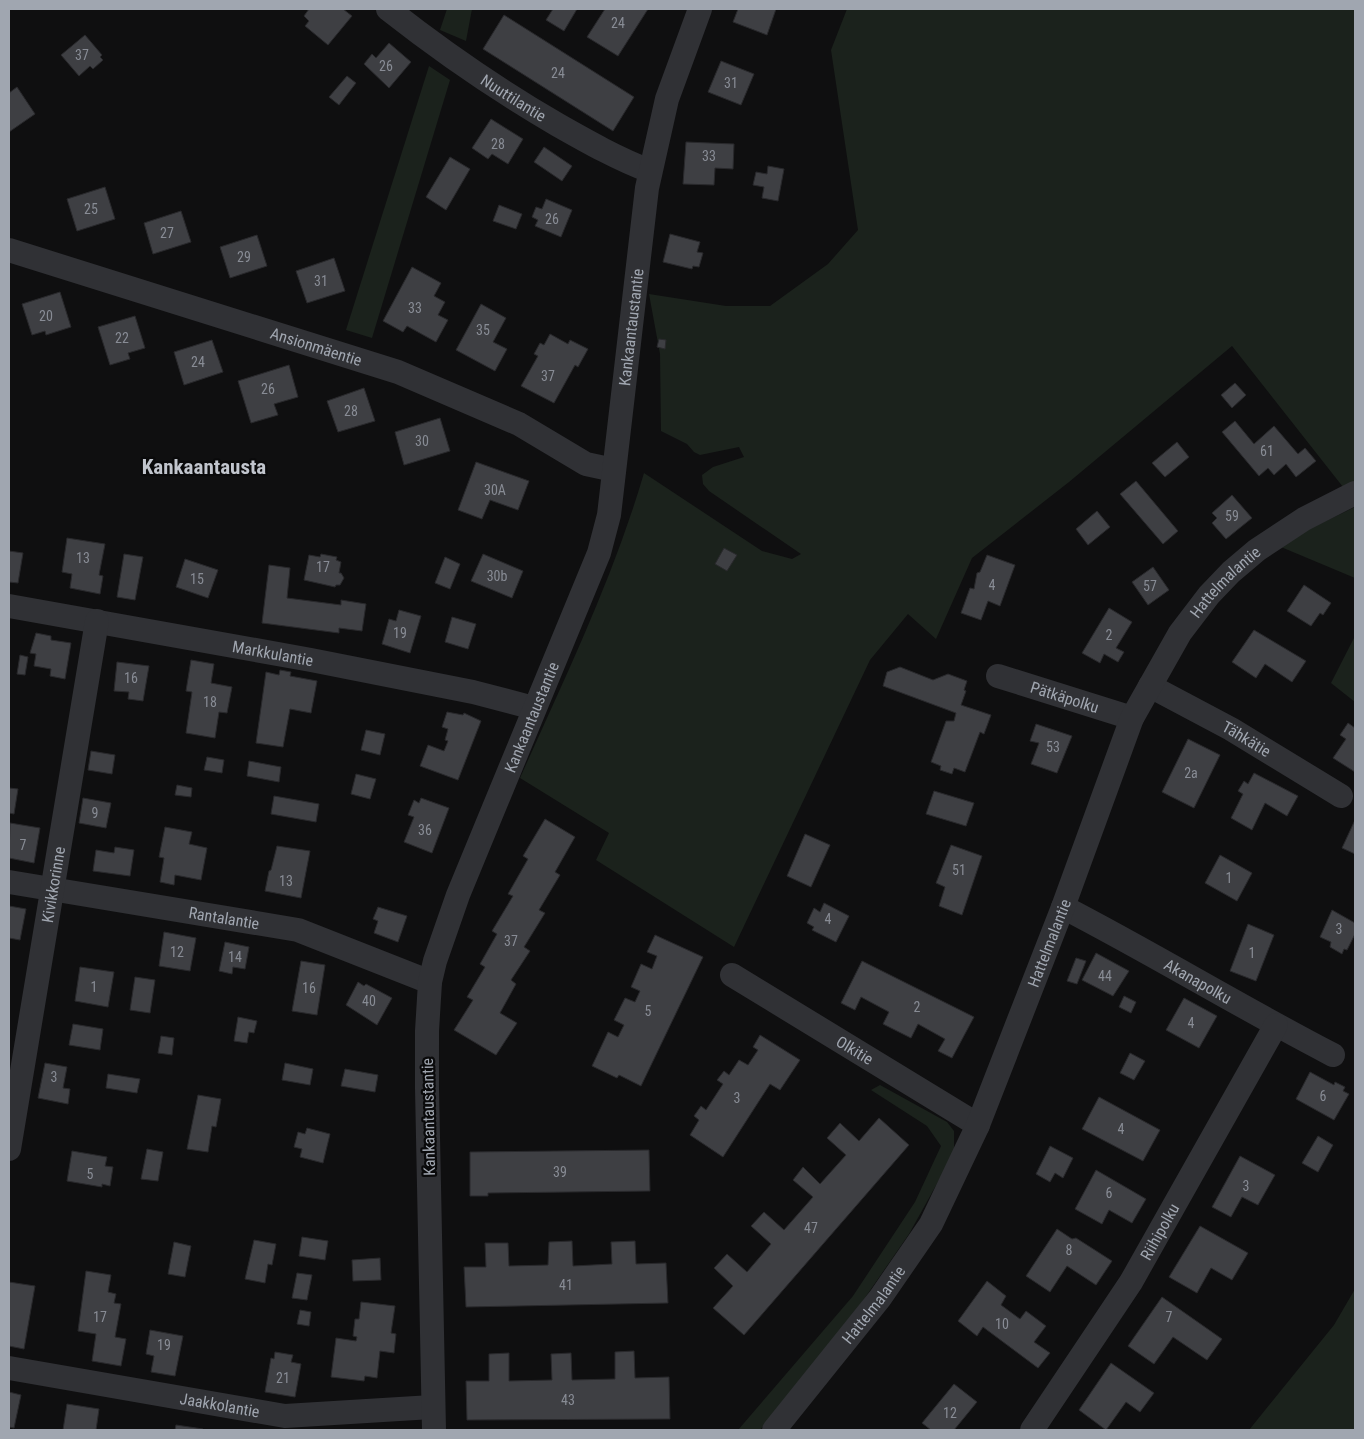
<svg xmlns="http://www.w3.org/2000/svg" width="1364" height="1439" font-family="'Roboto Condensed',sans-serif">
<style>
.green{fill:#1b221c}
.building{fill:#3e3f43;stroke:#29292c}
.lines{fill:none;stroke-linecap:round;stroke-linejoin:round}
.minor{stroke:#303135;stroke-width:24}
.labels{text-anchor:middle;stroke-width:4.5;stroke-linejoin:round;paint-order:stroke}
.number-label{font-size:14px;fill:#888c95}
.street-label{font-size:16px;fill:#a0a6b0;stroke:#0a0a0b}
.district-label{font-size:21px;font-weight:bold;fill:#c1c5cd;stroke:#0a0a0b}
</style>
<rect width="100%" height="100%" fill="#0f0f10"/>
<g class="green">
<path d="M 447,9 L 472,9 L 466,41 L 440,30 Z"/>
<path d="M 847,9 L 1355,9 L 1355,482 L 1343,487 L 1232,346 L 1069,482 L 972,558 L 936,639 L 908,614 L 870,660 L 734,947 L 596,860 L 609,833 L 520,778 C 565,677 613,579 644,473 L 762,551 L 792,559 L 801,554 L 709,491 L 703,484 L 702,475 L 713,467 L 744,457 L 739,447 L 700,455 L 694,452 L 687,444 L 661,431 L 660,354 L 649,294 L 726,306 L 770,306 L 828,264 L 858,230 L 831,50 Z"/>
<path d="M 429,66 L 450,80 L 372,338 L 346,330 Z"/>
<path d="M 1355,507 L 1355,578 L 1281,547 L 1307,530 Z"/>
<path d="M 1355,636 L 1355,702 L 1331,683 Z"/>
<path d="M 880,1085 L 947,1122 L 954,1131 L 954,1153 L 909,1234 L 842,1331 L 760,1430 L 738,1430 L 853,1296 L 915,1202 L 941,1146 L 927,1126 L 871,1090 Z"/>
<path d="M 1355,1289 L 1355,1430 L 1249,1430 L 1334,1325 Z"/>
</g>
<g class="building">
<path d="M 309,9 L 343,9 L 352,16 L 328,45 L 305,26 L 309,21 L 304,16 Z"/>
<path d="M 553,9 L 577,9 L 564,31 L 546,20 Z"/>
<path d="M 605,9 L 648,9 L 618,56 L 587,37 Z"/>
<path d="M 738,9 L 776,9 L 767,35 L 733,22 Z"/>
<path d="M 504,15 L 634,97 L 613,131 L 483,49 Z"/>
<path d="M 85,35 L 102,55 L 100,57 L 103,60 L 93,69 L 90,66 L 79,76 L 61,55 Z"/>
<path d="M 389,43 L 411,62 L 389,88 L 364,64 L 372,54 L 376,58 Z"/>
<path d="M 721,61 L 754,74 L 741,105 L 708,92 Z"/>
<path d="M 347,76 L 356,83 L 339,105 L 329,97 Z"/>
<path d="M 17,87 L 35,114 L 9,132 L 9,93 Z"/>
<path d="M 491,119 L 523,139 L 508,164 L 492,154 L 488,159 L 472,148 Z"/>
<path d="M 686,142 L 734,144 L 733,169 L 715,168 L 714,185 L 683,184 Z"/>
<path d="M 544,147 L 572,166 L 562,181 L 534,162 Z"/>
<path d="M 450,157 L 470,169 L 446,210 L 426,197 Z"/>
<path d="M 768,166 L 784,169 L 778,201 L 762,198 L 764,187 L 753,185 L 756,172 L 767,174 Z"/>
<path d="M 105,187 L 115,219 L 77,231 L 67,199 Z"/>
<path d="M 546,199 L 572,210 L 561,237 L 535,226 L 538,220 L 532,217 L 536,207 L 542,209 Z"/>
<path d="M 499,205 L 522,214 L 516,229 L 493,221 Z"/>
<path d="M 181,211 L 191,242 L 153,254 L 144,223 Z"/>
<path d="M 670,234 L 700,242 L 697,252 L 703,253 L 699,267 L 693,266 L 692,269 L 663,262 Z"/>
<path d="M 257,235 L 267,266 L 230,278 L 220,247 Z"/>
<path d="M 334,258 L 345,291 L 307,303 L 296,271 Z"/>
<path d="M 412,267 L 441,283 L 434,296 L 445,302 L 438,315 L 448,320 L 436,342 L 407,326 L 403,332 L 383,321 Z"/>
<path d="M 60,292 L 71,327 L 46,335 L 45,331 L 32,335 L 22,304 Z"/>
<path d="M 481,304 L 506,318 L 493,342 L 507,349 L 495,371 L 456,350 Z"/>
<path d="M 135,316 L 145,348 L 128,353 L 130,359 L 110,365 L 98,327 Z"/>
<path d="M 550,334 L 568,344 L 570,340 L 588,349 L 578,367 L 575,365 L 554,403 L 521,386 L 538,356 L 534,354 L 540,343 L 544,345 Z"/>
<path d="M 659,339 L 666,340 L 665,349 L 657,347 Z"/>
<path d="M 212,340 L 223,372 L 184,385 L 174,352 Z"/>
<path d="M 289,365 L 298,397 L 274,404 L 278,415 L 251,423 L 238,381 Z"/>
<path d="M 1235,383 L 1246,395 L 1232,408 L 1221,395 Z"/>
<path d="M 364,388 L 375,421 L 338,432 L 327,401 Z"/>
<path d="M 440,418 L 450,451 L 404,465 L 395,432 Z"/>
<path d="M 1235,421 L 1254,444 L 1274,426 L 1298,454 L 1305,448 L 1316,461 L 1296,477 L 1286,464 L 1274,475 L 1268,468 L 1259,476 L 1222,432 Z"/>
<path d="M 1177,442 L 1189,457 L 1165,477 L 1152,463 Z"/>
<path d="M 476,462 L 529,481 L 518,510 L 490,500 L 482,519 L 458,510 Z"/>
<path d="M 1136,481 L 1178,531 L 1163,544 L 1120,494 Z"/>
<path d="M 1232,495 L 1252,518 L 1226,539 L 1212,523 L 1217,518 L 1212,513 Z"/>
<path d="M 1097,511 L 1110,527 L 1088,545 L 1076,529 Z"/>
<path d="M 67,538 L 105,544 L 99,575 L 103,576 L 100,594 L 70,588 L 72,574 L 62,572 Z"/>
<path d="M 724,548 L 737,555 L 727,571 L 715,564 Z"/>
<path d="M 9,551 L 23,553 L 18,583 L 9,582 Z"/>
<path d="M 124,554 L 143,557 L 135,600 L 117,597 Z"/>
<path d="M 321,554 L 337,557 L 336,560 L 341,562 L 339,573 L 341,573 L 344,578 L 340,585 L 336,585 L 335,587 L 304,580 L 309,555 L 320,557 Z"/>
<path d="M 483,554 L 523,571 L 512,598 L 471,581 Z"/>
<path d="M 987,555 L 1015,565 L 1000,606 L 988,601 L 981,620 L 961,613 L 970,588 L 974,589 L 977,573 L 980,572 Z"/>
<path d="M 445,557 L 460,564 L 450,589 L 435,583 Z"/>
<path d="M 185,559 L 218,570 L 208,598 L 176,587 Z"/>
<path d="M 269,565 L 290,568 L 287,598 L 341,605 L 341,600 L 366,604 L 362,631 L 339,628 L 339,633 L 262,623 Z"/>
<path d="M 1153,567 L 1169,590 L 1148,605 L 1132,582 Z"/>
<path d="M 1304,585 L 1331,603 L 1323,615 L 1320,613 L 1311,626 L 1287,611 Z"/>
<path d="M 1109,608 L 1132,622 L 1116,648 L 1124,652 L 1118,662 L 1104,654 L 1100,663 L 1082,653 Z"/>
<path d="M 399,610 L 421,616 L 410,653 L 382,644 L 389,619 L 396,621 Z"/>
<path d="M 452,617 L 476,624 L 468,649 L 445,642 Z"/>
<path d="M 1254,630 L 1306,661 L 1292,682 L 1265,664 L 1256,678 L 1232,662 Z"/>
<path d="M 36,633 L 51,636 L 51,640 L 71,643 L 65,679 L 50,676 L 51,669 L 34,666 L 36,654 L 30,653 Z"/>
<path d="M 20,655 L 28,657 L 25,675 L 17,674 Z"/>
<path d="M 191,660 L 214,664 L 211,683 L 232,687 L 227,713 L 219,712 L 215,738 L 186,733 L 192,692 L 186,691 Z"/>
<path d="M 117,662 L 149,666 L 143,701 L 128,699 L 129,692 L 114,691 Z"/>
<path d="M 900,667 L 933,680 L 948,674 L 967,681 L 964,690 L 966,691 L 961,705 L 991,715 L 984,734 L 980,732 L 965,772 L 954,768 L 952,774 L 940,770 L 941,766 L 931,762 L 946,721 L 954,721 L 956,713 L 883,686 L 887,672 Z"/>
<path d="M 280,670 L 291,672 L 290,676 L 317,681 L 311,713 L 290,709 L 283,747 L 256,743 L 266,672 L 279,675 Z"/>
<path d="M 447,712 L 463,715 L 464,713 L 481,721 L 458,780 L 420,766 L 428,745 L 444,751 L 448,741 L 445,740 L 448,729 L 442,727 Z"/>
<path d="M 1348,723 L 1355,728 L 1355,772 L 1333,758 L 1346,739 L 1340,735 Z"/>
<path d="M 1036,724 L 1072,736 L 1057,773 L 1031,764 L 1039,743 L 1030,741 Z"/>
<path d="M 366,730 L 385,734 L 380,755 L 361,750 Z"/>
<path d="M 1188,739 L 1220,755 L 1194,808 L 1162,792 Z"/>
<path d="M 91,751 L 115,755 L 112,774 L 88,770 Z"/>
<path d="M 207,757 L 224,760 L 222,773 L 204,770 Z"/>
<path d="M 249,761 L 281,767 L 279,782 L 247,776 Z"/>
<path d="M 1254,773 L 1298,796 L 1287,816 L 1265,803 L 1252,830 L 1231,818 L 1243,794 L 1238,791 L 1244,781 L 1248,784 Z"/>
<path d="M 356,774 L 376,779 L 370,799 L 351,794 Z"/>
<path d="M 177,785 L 192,788 L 191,797 L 175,795 Z"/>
<path d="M 9,788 L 18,789 L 14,814 L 9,813 Z"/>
<path d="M 934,791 L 974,803 L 966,826 L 926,814 Z"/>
<path d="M 274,796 L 319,804 L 316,822 L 271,814 Z"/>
<path d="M 83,798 L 111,803 L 106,828 L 79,823 Z"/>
<path d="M 421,798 L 449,808 L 432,853 L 404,842 L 414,817 L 408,815 L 414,800 L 419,803 Z"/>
<path d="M 545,819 L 575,837 L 555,872 L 560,875 L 539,910 L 545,913 L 524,947 L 530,951 L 511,980 L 516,984 L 500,1013 L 517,1023 L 496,1055 L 454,1030 L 473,1000 L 467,997 L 485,967 L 480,964 L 497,934 L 492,931 L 513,896 L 508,894 L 528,859 L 523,856 Z"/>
<path d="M 1355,820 L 1355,854 L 1342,848 Z"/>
<path d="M 10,823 L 40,828 L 34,863 L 9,858 Z"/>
<path d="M 165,827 L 192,832 L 189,844 L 207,848 L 201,880 L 175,875 L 174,885 L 160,882 L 164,858 L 159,857 Z"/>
<path d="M 805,834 L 830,845 L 811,887 L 787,876 Z"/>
<path d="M 951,845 L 982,856 L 962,915 L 939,906 L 945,887 L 936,883 Z"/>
<path d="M 277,846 L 310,851 L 301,898 L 265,891 L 269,871 L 271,870 Z"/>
<path d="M 115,847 L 134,850 L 130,876 L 93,871 L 96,850 L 114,853 Z"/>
<path d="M 1220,855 L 1252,873 L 1237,901 L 1205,883 Z"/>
<path d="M 824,903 L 849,916 L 836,942 L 812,930 L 814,927 L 807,923 L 814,908 L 820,912 Z"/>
<path d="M 9,906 L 26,909 L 20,940 L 9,938 Z"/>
<path d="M 378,907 L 407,916 L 398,942 L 374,933 L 378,921 L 373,919 Z"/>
<path d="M 1332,910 L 1355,923 L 1355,934 L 1347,950 L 1344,949 L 1342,954 L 1330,947 L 1331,942 L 1320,937 Z"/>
<path d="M 1248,924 L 1274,935 L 1256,981 L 1230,971 Z"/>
<path d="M 164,932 L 196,938 L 190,971 L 159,966 Z"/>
<path d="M 655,935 L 703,957 L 641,1086 L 619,1075 L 617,1078 L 592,1066 L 608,1032 L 618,1037 L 624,1025 L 614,1020 L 625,998 L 635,1002 L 640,991 L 631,987 L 641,964 L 652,969 L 657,956 L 647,952 Z"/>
<path d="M 225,942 L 249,947 L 245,969 L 233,967 L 232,974 L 219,971 Z"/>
<path d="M 1096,953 L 1129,971 L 1113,996 L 1082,980 Z"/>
<path d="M 1076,958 L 1086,961 L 1077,984 L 1067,981 Z"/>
<path d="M 301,961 L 325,965 L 317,1015 L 292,1011 Z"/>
<path d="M 862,961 L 974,1017 L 952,1058 L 938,1051 L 945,1039 L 918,1024 L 911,1038 L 883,1024 L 889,1012 L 861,997 L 855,1010 L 841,1003 Z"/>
<path d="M 80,967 L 114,972 L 108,1007 L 75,1001 Z"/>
<path d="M 135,977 L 155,980 L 150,1013 L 130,1010 Z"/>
<path d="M 358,982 L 364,986 L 366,984 L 392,998 L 377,1025 L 346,1005 Z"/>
<path d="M 1124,996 L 1136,1002 L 1131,1013 L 1119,1007 Z"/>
<path d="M 1184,998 L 1217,1016 L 1199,1048 L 1166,1030 Z"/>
<path d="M 238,1017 L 257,1021 L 254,1033 L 249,1032 L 247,1043 L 234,1041 Z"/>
<path d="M 73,1024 L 103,1029 L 100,1050 L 69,1045 Z"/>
<path d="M 760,1035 L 800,1060 L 780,1090 L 770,1084 L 723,1157 L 690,1135 L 699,1120 L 694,1116 L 701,1106 L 706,1110 L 723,1084 L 717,1080 L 724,1071 L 729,1075 L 739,1060 L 748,1065 L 758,1050 L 753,1047 Z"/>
<path d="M 161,1036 L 174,1038 L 172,1055 L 158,1053 Z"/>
<path d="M 1130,1053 L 1145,1061 L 1134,1080 L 1120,1073 Z"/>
<path d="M 45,1063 L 67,1067 L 63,1088 L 70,1089 L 68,1104 L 38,1098 Z"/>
<path d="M 285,1063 L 313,1069 L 310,1085 L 282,1080 Z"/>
<path d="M 345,1069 L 378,1075 L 375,1092 L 341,1086 Z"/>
<path d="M 1310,1072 L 1334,1085 L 1335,1082 L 1345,1087 L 1343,1091 L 1349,1094 L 1334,1120 L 1296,1099 Z"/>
<path d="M 108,1074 L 140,1079 L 137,1093 L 106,1088 Z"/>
<path d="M 198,1095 L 221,1099 L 216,1127 L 212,1126 L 208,1152 L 187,1149 Z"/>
<path d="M 1099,1097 L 1160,1130 L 1143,1161 L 1082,1129 Z"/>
<path d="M 879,1118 L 909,1145 L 744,1335 L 713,1308 L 733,1286 L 714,1268 L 727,1254 L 747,1272 L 771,1244 L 751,1226 L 764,1212 L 784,1230 L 813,1197 L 793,1180 L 803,1167 L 820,1184 L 846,1155 L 827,1138 L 840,1123 L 859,1141 Z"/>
<path d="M 307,1128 L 330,1134 L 323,1163 L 300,1157 L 302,1149 L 294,1147 L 298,1132 L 305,1134 Z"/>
<path d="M 1318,1136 L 1333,1145 L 1318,1172 L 1302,1163 Z"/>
<path d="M 1050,1146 L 1073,1158 L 1063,1178 L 1055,1173 L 1050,1182 L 1036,1174 Z"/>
<path d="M 147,1149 L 163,1152 L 158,1181 L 141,1179 Z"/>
<path d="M 649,1150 L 650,1191 L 488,1193 L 488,1196 L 470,1196 L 470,1152 Z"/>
<path d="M 72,1151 L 107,1157 L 105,1166 L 113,1167 L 110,1186 L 102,1184 L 102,1187 L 67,1181 Z"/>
<path d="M 1240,1156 L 1275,1175 L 1258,1205 L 1242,1197 L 1231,1217 L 1212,1207 Z"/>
<path d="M 1096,1170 L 1146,1199 L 1132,1223 L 1109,1210 L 1102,1224 L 1075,1209 Z"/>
<path d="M 1200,1226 L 1248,1253 L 1232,1280 L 1211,1268 L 1197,1293 L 1169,1277 Z"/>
<path d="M 1057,1229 L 1072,1239 L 1076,1238 L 1112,1261 L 1096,1285 L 1067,1266 L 1050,1292 L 1026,1276 Z"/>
<path d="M 302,1237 L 328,1241 L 325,1260 L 299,1256 Z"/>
<path d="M 254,1240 L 276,1244 L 272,1265 L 268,1264 L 265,1283 L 245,1279 Z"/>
<path d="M 572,1241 L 573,1266 L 612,1264 L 611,1242 L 635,1241 L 636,1264 L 666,1263 L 668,1303 L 466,1307 L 464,1267 L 486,1267 L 485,1243 L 508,1243 L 509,1266 L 548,1265 L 549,1242 Z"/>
<path d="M 174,1242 L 191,1246 L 185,1277 L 168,1274 Z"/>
<path d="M 380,1258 L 381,1280 L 353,1281 L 352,1260 Z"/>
<path d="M 86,1271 L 111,1275 L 108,1292 L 116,1294 L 114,1303 L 121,1304 L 115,1337 L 126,1339 L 121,1366 L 92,1361 L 96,1334 L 78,1331 Z"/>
<path d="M 297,1273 L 312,1275 L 307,1300 L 292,1298 Z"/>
<path d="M 987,1281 L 1006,1296 L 1001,1305 L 1020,1319 L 1026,1311 L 1046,1326 L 1034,1342 L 1050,1353 L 1038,1368 L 983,1327 L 977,1336 L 958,1321 Z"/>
<path d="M 9,1282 L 35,1286 L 24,1349 L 9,1346 Z"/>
<path d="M 1162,1297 L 1222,1339 L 1207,1360 L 1173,1337 L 1154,1364 L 1128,1346 Z"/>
<path d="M 361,1302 L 395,1306 L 391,1333 L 396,1334 L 394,1353 L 380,1351 L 377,1378 L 365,1376 L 364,1381 L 331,1377 L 336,1338 L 356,1341 L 357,1337 L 353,1336 L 355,1319 L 359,1319 Z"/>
<path d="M 300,1310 L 311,1312 L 309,1326 L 297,1324 Z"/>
<path d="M 150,1330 L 183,1336 L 175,1376 L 151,1372 L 154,1356 L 146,1354 Z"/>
<path d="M 634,1351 L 635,1378 L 669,1377 L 670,1419 L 467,1420 L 466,1381 L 489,1381 L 489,1354 L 509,1353 L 509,1381 L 552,1380 L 551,1354 L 571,1353 L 572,1380 L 615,1379 L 615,1352 Z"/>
<path d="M 275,1352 L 293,1355 L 291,1362 L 301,1364 L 295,1397 L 265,1392 L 271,1358 L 274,1359 Z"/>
<path d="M 1111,1363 L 1154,1393 L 1140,1412 L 1126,1402 L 1106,1430 L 1079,1410 Z"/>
<path d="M 954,1384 L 977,1402 L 954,1430 L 931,1430 L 922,1423 Z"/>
<path d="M 9,1392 L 21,1395 L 14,1428 L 9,1427 Z"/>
<path d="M 67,1404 L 99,1409 L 96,1430 L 63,1430 Z"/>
<path d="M 176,1425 L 203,1429 L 203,1430 L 175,1430 Z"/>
</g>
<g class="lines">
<g class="minor">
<path id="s1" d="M 388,9 C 444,53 496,89 558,125 C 588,142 618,159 650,171"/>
<path id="s2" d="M 9,250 L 398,372 L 519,424 L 586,464 L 614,470"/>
<path id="s3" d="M 9,606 L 311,660 L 473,692 L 534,708"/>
<path id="s4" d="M 998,676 L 1132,718"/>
<path id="s5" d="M 1150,686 L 1231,729 L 1341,796"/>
<path id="s6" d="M 9,882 L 298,930 L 430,982"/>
<path id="s7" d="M 1063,907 C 1154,954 1242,1008 1333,1055"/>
<path id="s8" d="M 732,975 L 978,1125"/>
<path id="s9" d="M 9,1149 L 97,621"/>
<path id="s10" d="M 9,1368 L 285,1416 L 432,1407"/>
<path id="s11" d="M 434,1430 L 427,1088 L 427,1031 L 430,982 L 435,961 L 458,895 L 599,553 L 609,515 L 647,188 L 667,99 L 700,9"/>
<path id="s12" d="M 774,1430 L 880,1298 L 931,1224 L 978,1125 L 1063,907 L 1132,718 L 1180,633 L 1209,595 L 1231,572 L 1257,550 L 1304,519 L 1355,493"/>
<path id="s13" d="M 1032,1430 L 1131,1282 L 1276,1025"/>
</g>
</g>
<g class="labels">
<g class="number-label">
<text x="618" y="28">24</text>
<text x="82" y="60">37</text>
<text x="386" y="71">26</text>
<text x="558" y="78">24</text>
<text x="731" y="88">31</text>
<text x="498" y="149">28</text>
<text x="709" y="161">33</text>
<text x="91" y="214">25</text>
<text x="552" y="224">26</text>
<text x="167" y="238">27</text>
<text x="244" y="262">29</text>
<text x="321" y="286">31</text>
<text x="415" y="313">33</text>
<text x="46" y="321">20</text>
<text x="483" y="335">35</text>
<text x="122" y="343">22</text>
<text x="198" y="367">24</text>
<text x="548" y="381">37</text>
<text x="268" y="394">26</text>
<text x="351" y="416">28</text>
<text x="422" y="446">30</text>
<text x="1267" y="456">61</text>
<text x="495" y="495">30A</text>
<text x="1232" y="521">59</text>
<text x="83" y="563">13</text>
<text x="323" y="572">17</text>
<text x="497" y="581">30b</text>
<text x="197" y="584">15</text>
<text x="992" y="590">4</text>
<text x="1150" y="591">57</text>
<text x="400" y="638">19</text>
<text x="1109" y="640">2</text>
<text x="131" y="683">16</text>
<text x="210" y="707">18</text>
<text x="1053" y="752">53</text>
<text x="1191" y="778">2a</text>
<text x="95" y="818">9</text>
<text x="425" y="835">36</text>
<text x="23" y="850">7</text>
<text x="959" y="875">51</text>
<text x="1229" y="883">1</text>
<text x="286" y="886">13</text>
<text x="828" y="924">4</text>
<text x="1339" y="934">3</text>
<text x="511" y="946">37</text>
<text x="177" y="957">12</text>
<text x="1252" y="958">1</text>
<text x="235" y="962">14</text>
<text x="1105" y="981">44</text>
<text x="94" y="992">1</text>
<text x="309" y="993">16</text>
<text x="369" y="1006">40</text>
<text x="917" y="1012">2</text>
<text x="648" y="1016">5</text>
<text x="1191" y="1028">4</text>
<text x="54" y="1082">3</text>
<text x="1323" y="1101">6</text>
<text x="737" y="1103">3</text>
<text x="1121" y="1134">4</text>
<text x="560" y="1177">39</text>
<text x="90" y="1179">5</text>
<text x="1246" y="1191">3</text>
<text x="1109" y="1198">6</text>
<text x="811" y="1233">47</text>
<text x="1069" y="1255">8</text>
<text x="566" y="1290">41</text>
<text x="100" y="1322">17</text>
<text x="1169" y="1322">7</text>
<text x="1002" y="1329">10</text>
<text x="164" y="1350">19</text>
<text x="283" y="1383">21</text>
<text x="568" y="1405">43</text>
<text x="950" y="1418">12</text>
</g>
<g class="street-label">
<text dy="6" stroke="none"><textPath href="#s1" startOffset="154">Nuuttilantie</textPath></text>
<text dy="6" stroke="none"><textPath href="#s11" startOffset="1138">Kankaantaustantie</textPath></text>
<text dy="6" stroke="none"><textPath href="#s2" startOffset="322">Ansionmäentie</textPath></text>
<text dy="6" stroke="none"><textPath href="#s12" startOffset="970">Hattelmalantie</textPath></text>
<text dy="6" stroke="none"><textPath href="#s3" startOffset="268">Markkulantie</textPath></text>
<text dy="6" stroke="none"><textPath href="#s4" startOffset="70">Pätkäpolku</textPath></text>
<text dy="6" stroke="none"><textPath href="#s11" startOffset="732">Kankaantaustantie</textPath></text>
<text dy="6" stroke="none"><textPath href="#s5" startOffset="110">Tähkätie</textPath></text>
<text dy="6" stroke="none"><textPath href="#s9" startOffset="268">Kivikkorinne</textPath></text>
<text dy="6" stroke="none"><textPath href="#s6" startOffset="218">Rantalantie</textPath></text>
<text dy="6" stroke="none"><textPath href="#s12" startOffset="564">Hattelmalantie</textPath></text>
<text dy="6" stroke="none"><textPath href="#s7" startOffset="154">Akanapolku</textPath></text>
<text dy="6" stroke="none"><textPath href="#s8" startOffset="144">Olkitie</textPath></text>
<text transform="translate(428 1117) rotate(-91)" y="6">Kankaantaustantie</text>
<text dy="6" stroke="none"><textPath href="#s13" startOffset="236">Riihipolku</textPath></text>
<text dy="6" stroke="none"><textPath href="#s12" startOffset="160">Hattelmalantie</textPath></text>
<text dy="6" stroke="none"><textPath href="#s10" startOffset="214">Jaakkolantie</textPath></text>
</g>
<g class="district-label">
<text x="204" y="474">Kankaantausta</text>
</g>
</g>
<rect width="1364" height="1439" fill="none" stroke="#a0a6b0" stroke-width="20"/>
</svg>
